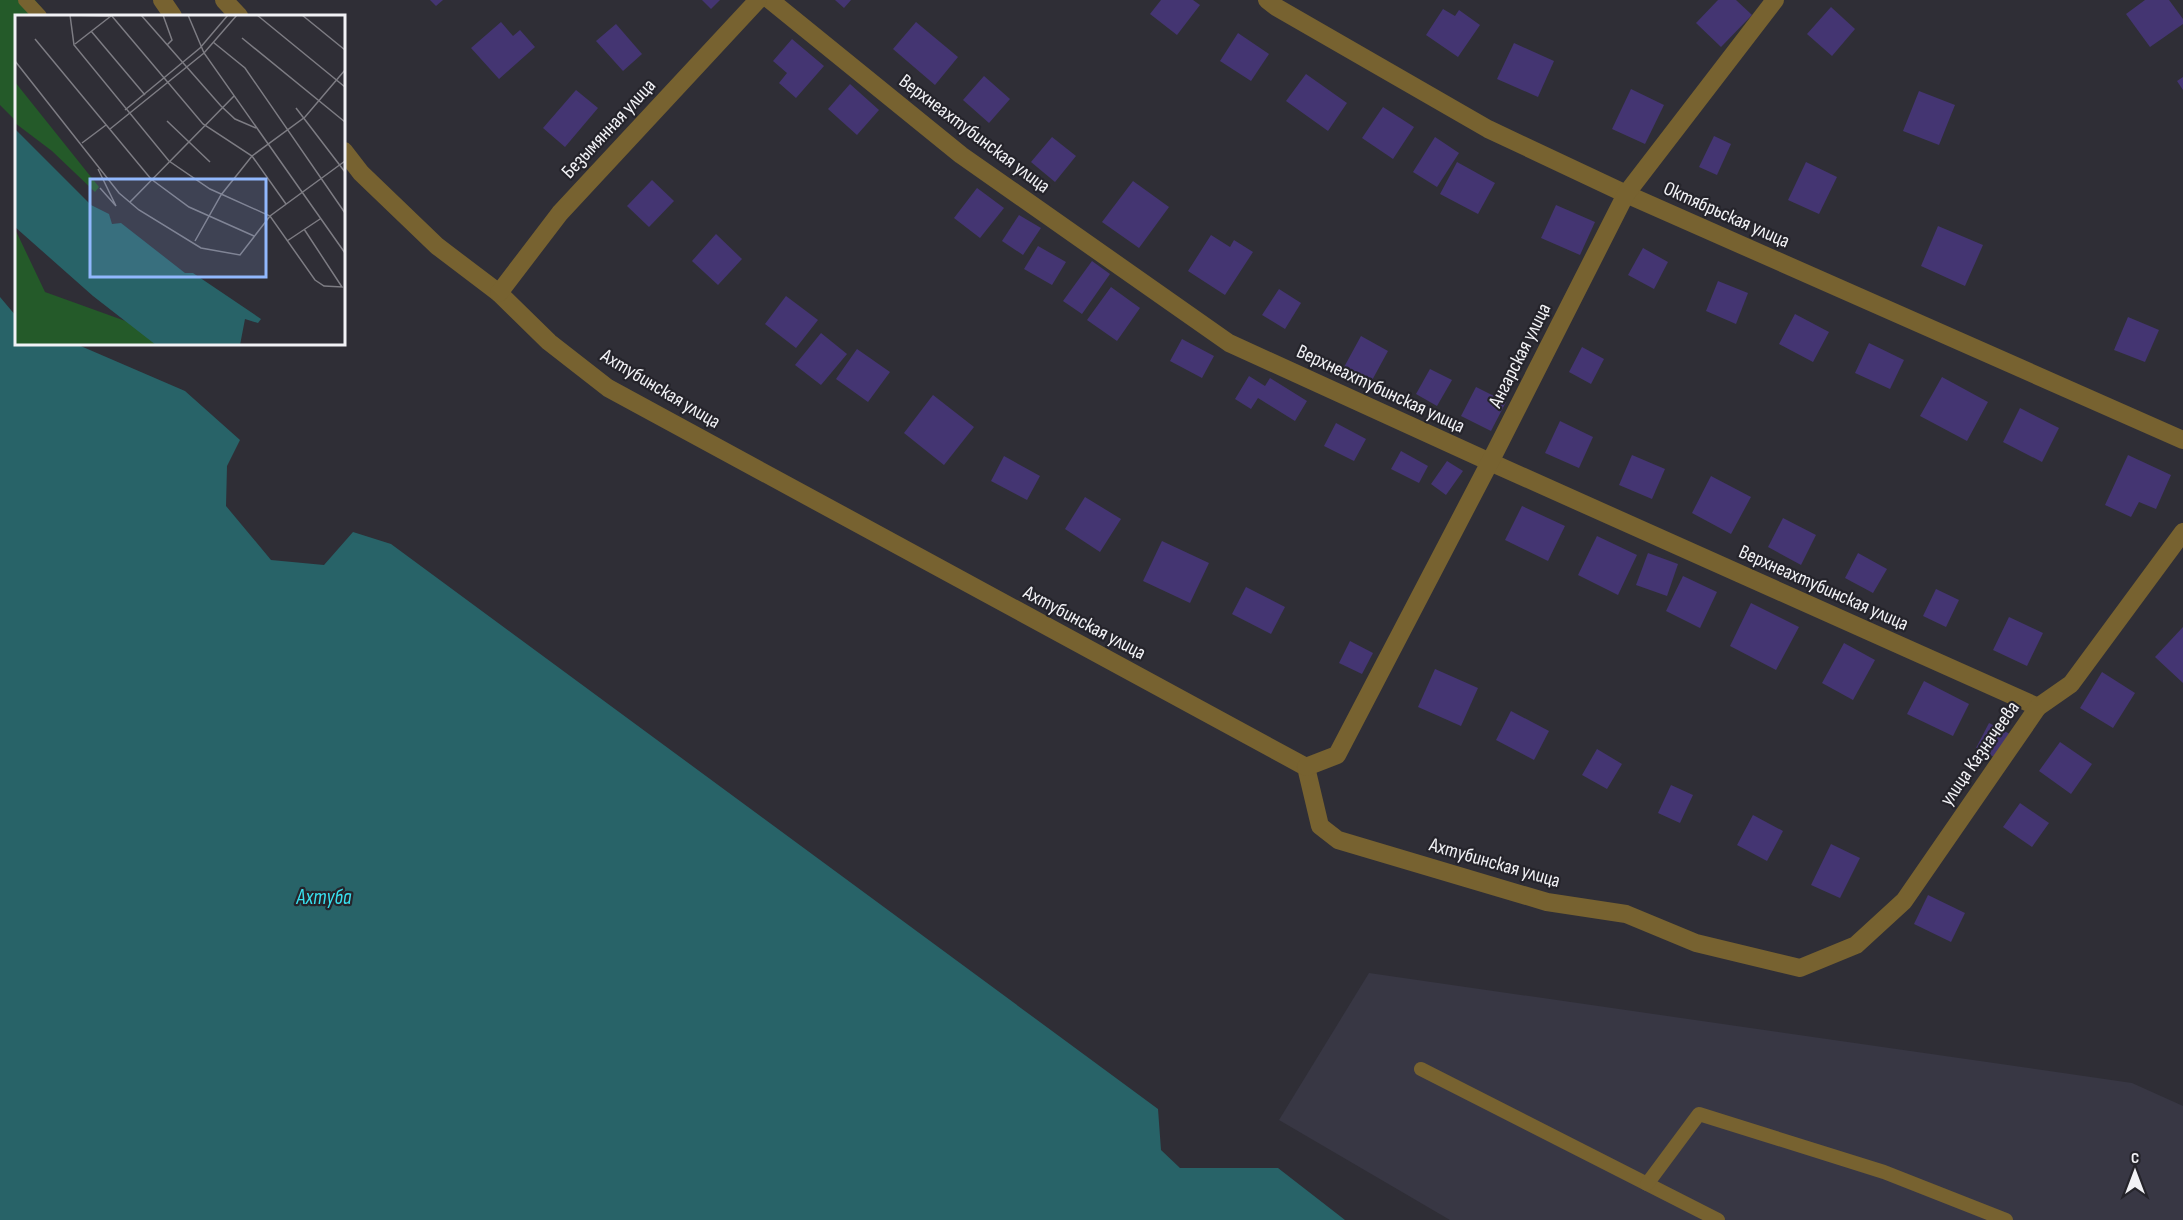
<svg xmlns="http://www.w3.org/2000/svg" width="2183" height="1220" font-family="'Sofia Sans Condensed',sans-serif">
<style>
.built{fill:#383744}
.green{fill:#245a29}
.water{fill:#286368}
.building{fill:#443572}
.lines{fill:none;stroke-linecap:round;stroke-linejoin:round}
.lane{stroke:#776230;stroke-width:14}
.street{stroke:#776230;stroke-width:18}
.labels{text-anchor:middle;stroke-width:4.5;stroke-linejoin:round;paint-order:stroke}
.street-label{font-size:20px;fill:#f2f2f6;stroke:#25242b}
.water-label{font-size:21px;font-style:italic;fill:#38e1ef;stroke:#25242b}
.inset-road{fill:none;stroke:#7d7c83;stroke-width:1.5}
.view{fill:#91b8fd;fill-opacity:0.15;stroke:#91b8fd;stroke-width:3}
.inset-edge{fill:none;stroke:#f2f2f6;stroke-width:3}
</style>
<rect width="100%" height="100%" fill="#2f2e36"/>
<path class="built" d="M 1369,973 L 2132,1083 L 2183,1106 L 2183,1220 L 1450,1220 L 1279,1120 Z"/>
<path class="green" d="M 0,0 L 35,0 L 48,16 L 16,16 L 16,121 L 0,105 Z"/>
<path class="water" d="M 0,297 L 16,316 L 16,344 L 76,344 L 185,391 L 240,440 L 227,466 L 226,506 L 271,560 L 324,565 L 353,532 L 391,544 L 1158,1109 L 1161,1150 L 1180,1168 L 1278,1168 L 1345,1220 L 0,1220 Z"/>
<g class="building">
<path d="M 430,0 L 443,0 L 436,6 Z"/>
<path d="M 702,0 L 720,0 L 711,9 Z"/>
<path d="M 835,0 L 851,0 L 844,8 Z"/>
<path d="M 1161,0 L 1193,0 L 1200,5 L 1177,35 L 1150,14 Z"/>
<path d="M 1718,0 L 1736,0 L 1752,15 L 1721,47 L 1696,23 Z"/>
<path d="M 2145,0 L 2169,0 L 2183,19 L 2183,24 L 2150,47 L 2126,14 Z"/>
<path d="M 1831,7 L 1855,29 L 1832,56 L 1807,34 Z"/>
<path d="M 1443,9 L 1455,16 L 1459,10 L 1480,25 L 1458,57 L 1426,35 Z"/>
<path d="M 501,22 L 513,36 L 520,30 L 535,47 L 499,79 L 471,48 Z"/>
<path d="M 916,22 L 958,57 L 935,85 L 893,49 Z"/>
<path d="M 616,24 L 642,54 L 623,71 L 596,41 Z"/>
<path d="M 1238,33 L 1269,54 L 1251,81 L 1220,61 Z"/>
<path d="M 792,39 L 824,66 L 796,98 L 779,83 L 787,73 L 773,61 Z"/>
<path d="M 1514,43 L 1554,61 L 1538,97 L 1497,79 Z"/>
<path d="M 1306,74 L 1347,103 L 1328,131 L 1286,101 Z"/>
<path d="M 984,76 L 1010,99 L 989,123 L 963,100 Z"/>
<path d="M 2183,77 L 2183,90 L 2177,81 Z"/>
<path d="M 850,84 L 879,110 L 857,135 L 828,109 Z"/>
<path d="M 1631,89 L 1664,105 L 1645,144 L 1612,129 Z"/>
<path d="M 576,90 L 598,108 L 565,147 L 543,128 Z"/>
<path d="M 1919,91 L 1955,105 L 1939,145 L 1903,131 Z"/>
<path d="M 1383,107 L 1414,127 L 1393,159 L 1362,138 Z"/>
<path d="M 1714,136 L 1731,144 L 1717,175 L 1699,167 Z"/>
<path d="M 1052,137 L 1076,156 L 1055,182 L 1031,162 Z"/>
<path d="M 1435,137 L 1459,153 L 1437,187 L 1413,172 Z"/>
<path d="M 1457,162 L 1495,183 L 1478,214 L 1440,194 Z"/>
<path d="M 1806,162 L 1837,177 L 1819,214 L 1788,200 Z"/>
<path d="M 652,180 L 674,201 L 649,227 L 627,206 Z"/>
<path d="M 1133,181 L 1169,207 L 1139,248 L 1102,222 Z"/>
<path d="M 977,188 L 1004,208 L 980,238 L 954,218 Z"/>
<path d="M 1556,205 L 1595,222 L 1580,255 L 1541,238 Z"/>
<path d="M 1019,215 L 1041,228 L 1023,255 L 1002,241 Z"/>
<path d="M 1938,226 L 1983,245 L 1965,286 L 1921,266 Z"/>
<path d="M 716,234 L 742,259 L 718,285 L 692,261 Z"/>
<path d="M 1211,235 L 1230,247 L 1234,240 L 1253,252 L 1225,295 L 1188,271 Z"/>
<path d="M 1038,246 L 1066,262 L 1052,285 L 1024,269 Z"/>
<path d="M 1643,248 L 1668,262 L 1654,289 L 1628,275 Z"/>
<path d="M 1092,261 L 1110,274 L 1082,314 L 1063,301 Z"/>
<path d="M 1718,281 L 1748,293 L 1736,324 L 1706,311 Z"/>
<path d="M 1111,287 L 1140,308 L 1117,341 L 1087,320 Z"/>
<path d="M 1279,289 L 1301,303 L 1285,329 L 1262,315 Z"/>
<path d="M 786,296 L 818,320 L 796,348 L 765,324 Z"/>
<path d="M 1795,314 L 1829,332 L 1813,362 L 1779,344 Z"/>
<path d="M 2128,317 L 2159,330 L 2145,362 L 2114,350 Z"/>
<path d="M 821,333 L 847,354 L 821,385 L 795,365 Z"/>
<path d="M 1361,336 L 1388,351 L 1370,384 L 1343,369 Z"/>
<path d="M 1182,339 L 1214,356 L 1202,378 L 1170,361 Z"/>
<path d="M 1869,343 L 1904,360 L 1890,389 L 1855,373 Z"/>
<path d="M 1582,347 L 1604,359 L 1591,384 L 1569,372 Z"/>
<path d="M 857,349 L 890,372 L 868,402 L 836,379 Z"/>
<path d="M 1430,369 L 1452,380 L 1437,406 L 1416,394 Z"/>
<path d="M 1249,376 L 1265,386 L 1270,378 L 1307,401 L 1295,421 L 1258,398 L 1251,409 L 1235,399 Z"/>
<path d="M 1942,377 L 1988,402 L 1967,441 L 1920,416 Z"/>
<path d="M 1476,387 L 1506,402 L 1491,431 L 1461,416 Z"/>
<path d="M 933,395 L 974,427 L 944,465 L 904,433 Z"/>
<path d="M 2020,408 L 2059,428 L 2042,462 L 2003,442 Z"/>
<path d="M 1560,421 L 1593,437 L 1579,468 L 1545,453 Z"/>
<path d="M 1336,423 L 1366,439 L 1354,461 L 1324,446 Z"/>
<path d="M 1401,451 L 1428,466 L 1419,483 L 1391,469 Z"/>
<path d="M 1632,455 L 1665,469 L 1652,499 L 1619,485 Z"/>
<path d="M 2128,455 L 2171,475 L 2156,509 L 2139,502 L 2131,517 L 2105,505 Z"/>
<path d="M 1004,456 L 1040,476 L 1027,500 L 991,481 Z"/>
<path d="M 1447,461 L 1463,471 L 1446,495 L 1431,484 Z"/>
<path d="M 1711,476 L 1751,497 L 1731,534 L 1692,513 Z"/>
<path d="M 1085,497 L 1121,519 L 1100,552 L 1065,529 Z"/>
<path d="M 1522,506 L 1565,526 L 1548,561 L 1505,540 Z"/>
<path d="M 1783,518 L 1816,535 L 1801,565 L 1768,547 Z"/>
<path d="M 1597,536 L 1637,555 L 1618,595 L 1578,575 Z"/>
<path d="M 1162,541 L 1209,563 L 1190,603 L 1143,581 Z"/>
<path d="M 1648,553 L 1678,564 L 1667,596 L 1636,585 Z"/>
<path d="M 1858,553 L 1887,569 L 1873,593 L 1845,578 Z"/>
<path d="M 1683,576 L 1717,592 L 1700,628 L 1666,611 Z"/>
<path d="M 1246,587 L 1285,607 L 1271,634 L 1232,614 Z"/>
<path d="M 1936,589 L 1959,600 L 1946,627 L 1923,616 Z"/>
<path d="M 1751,603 L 1799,627 L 1776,670 L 1730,646 Z"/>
<path d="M 2009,617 L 2043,633 L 2027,666 L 1993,650 Z"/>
<path d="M 2183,627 L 2183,683 L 2155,657 Z"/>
<path d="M 1350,641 L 1373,653 L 1362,674 L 1339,663 Z"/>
<path d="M 1844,643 L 1875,660 L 1853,700 L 1822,683 Z"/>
<path d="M 1435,669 L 1478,688 L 1461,726 L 1418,707 Z"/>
<path d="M 2102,672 L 2135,693 L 2113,728 L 2080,708 Z"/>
<path d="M 1924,681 L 1969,704 L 1953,736 L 1907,714 Z"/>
<path d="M 1511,711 L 1549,731 L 1534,760 L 1496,740 Z"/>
<path d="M 1989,723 L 2010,734 L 1998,759 L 1976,748 Z"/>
<path d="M 2060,742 L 2092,764 L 2071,794 L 2039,771 Z"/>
<path d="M 1597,749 L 1622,764 L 1607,789 L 1582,775 Z"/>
<path d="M 1671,785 L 1693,795 L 1680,823 L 1658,813 Z"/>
<path d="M 2020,803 L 2049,823 L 2032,847 L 2003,827 Z"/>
<path d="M 1753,815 L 1783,831 L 1767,861 L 1737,845 Z"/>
<path d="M 1831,844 L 1860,858 L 1840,898 L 1811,885 Z"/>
<path d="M 1928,895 L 1965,913 L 1951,942 L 1914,924 Z"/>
</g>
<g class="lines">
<g class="lane">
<path d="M 25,0 L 40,16"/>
<path d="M 1421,1069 L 1718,1220"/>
<path d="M 1647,1184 L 1699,1114 L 1884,1172 L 2006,1220"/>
</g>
<g class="street">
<path d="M 162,0 L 173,16"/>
<path d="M 224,0 L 239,16"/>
<path d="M 770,0 L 961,155 L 1229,343 L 1490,462 L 2038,707"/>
<path d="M 1267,0 L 1276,7 L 1488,129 L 1626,194 L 2183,440"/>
<path d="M 344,151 L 361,173 L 437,246 L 499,293 L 549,342 L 608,388 L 1306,767 L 1320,826 L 1338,840 L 1547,902 L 1626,914 L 1696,943 L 1800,968 L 1856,945 L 1904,901 L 2038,707 L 2071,684 L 2183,532"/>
<path d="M 499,293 L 560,213 L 758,0"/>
<path d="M 1306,767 L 1337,755 L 1490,462 L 1626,194 L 1775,0"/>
</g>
</g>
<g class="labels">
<g class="street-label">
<text transform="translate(608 128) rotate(-47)" y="7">Безымянная улица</text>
<text transform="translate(975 133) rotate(37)" y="7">Верхнеахтубинская улица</text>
<text transform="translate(1727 214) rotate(24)" y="7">Октябрьская улица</text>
<text transform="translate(1519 355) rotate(-63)" y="7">Ангарская улица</text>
<text transform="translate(661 388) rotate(31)" y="7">Ахтубинская улица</text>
<text transform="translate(1381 388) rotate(25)" y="7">Верхнеахтубинская улица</text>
<text transform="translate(1824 587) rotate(24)" y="7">Верхнеахтубинская улица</text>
<text transform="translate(1085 622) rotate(28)" y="7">Ахтубинская улица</text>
<text transform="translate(1979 753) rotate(-55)" y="7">улица Казначеева</text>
<text transform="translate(1495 862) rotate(16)" y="7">Ахтубинская улица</text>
</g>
<g class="water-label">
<text x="324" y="904">Ахтуба</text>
</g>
</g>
<g transform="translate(15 15)">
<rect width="330" height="330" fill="#2f2e36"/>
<path d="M 0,67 L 84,172 L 80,177 L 37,136 L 0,108 ZM 0,214 L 30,277 L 177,330 L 0,330 Z" fill="#245a29"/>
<path d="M 0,114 L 76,190 L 94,199 L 97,209 L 106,208 L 170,258 L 178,258 L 246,304 L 243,308 L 230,304 L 225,330 L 141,330 L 78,281 L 0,212 Z" fill="#286368"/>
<path class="inset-road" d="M 55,0 L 59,30 L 154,146 L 195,174 L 255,201 L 300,265 L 309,271 L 327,272 L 289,214M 56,0 L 94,1M 96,0 L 188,109 L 237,141 L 271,189M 126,0 L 206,91 L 220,104 L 241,113M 148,0 L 157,25 L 152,30M 173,0 L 189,38 L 330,238M 242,0 L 330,72M 287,0 L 330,35M 76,16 L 130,80M 227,23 L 330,107M 20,24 L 136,164 L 174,192 L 239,221M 198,27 L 230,53 L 330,198M 60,29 L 96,1M 0,46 L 104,178 L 124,195 L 186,233 L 225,240 L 255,201 L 330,146M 281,93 L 330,157M 110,95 L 185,33 L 213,0M 152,106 L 195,147M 95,114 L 189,38 L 222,0M 67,128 L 91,110M 83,154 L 101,191 L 85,173M 115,187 L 219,81M 180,226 L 206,180 L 237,141 L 290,102 L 330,55M 272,226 L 305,204"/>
<path class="view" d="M 75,164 L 251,164 L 251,262 L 75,262 Z"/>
<rect width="330" height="330" class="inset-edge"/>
</g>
<g transform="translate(2135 1172)" stroke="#25242b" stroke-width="4.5" paint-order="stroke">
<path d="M0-4.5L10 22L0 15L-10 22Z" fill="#f2f2f6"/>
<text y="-9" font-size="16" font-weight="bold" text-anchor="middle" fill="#f2f2f6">С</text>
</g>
</svg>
